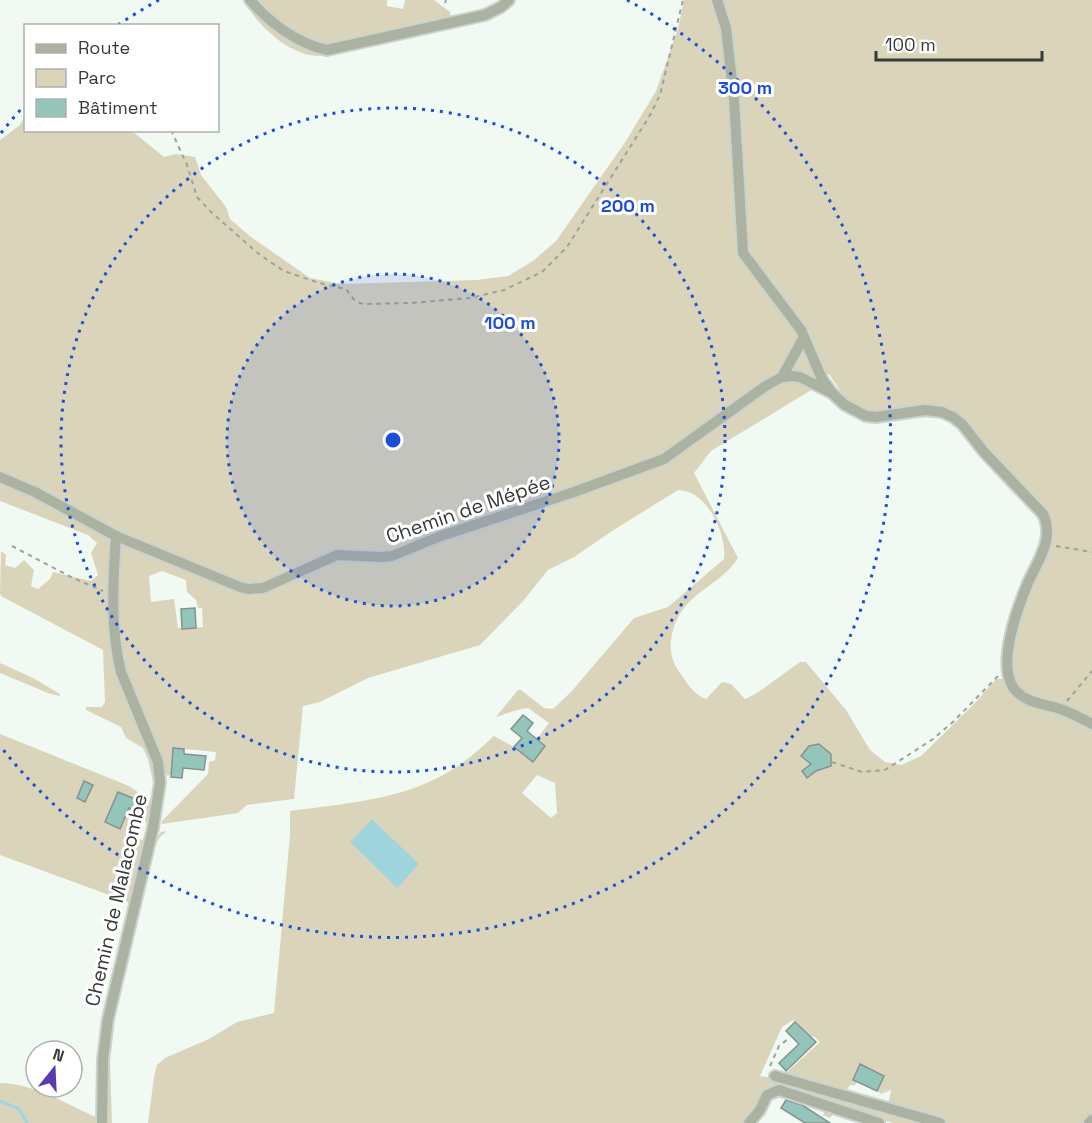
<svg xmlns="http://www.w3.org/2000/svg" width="1092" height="1123" font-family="'Space Grotesk',sans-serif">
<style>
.green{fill:#dad5ba;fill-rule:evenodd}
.water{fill:#a1d5dd}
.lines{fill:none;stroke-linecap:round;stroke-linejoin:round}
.stream{stroke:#a1d5dd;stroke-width:3}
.building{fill:#94c5ba;stroke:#86928f;stroke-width:1.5}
.street-casing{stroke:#cbd3cd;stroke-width:14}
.path{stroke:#9ca39d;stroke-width:2;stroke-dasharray:4.5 4.5;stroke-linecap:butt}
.street{stroke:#acb2a1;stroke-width:10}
.ring{fill:none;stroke:#1d4ed8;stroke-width:3;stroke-dasharray:3 6}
.labels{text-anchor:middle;stroke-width:6;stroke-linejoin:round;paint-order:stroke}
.street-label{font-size:20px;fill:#373b38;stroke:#fff}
.centre{fill:#1d4ed8;stroke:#fff;stroke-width:3}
.ring-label{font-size:18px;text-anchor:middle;font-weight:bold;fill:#1d4ed8;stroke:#fff;stroke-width:6;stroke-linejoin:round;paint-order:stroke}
</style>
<rect width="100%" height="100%" fill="#f0f9f2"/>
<g class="green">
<path d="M 255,0 L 387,0 L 387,6 L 403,9 L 405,0 L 434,0 L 450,12 L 451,17 C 425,22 400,27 375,35 C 359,40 344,52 328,55 C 296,61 265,32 248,8 Z"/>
<path d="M 684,0 L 1092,0 L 1092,1123 L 948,1123 L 888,1105 L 891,1090 L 881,1094 L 877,1091 L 884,1076 L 860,1064 L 853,1079 L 857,1082 L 855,1085 L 850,1085 L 846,1091 L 842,1092 L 800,1080 L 786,1073 L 820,1042 L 815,1037 L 809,1036 L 793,1020 L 782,1027 L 760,1076 L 782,1079 L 929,1123 L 893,1123 L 839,1107 L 830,1118 L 823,1115 L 827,1103 L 779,1085 L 772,1085 L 766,1088 L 743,1123 L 148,1123 L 154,1077 L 157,1065 L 165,1058 L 209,1039 L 237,1022 L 274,1013 L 290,835 L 290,811 C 348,803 408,800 458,766 C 471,757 482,747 494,736 L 514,747 L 533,762 L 537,739 L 549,723 L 528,708 L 517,710 L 496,717 L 518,690 L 521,690 L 544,708 L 553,709 L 571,692 L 634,618 L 668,607 L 724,559 C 727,534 707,490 678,490 L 609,533 L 574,557 L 548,570 L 523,601 L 480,645 L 368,678 L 320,702 L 303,706 L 294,799 L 247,805 L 238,813 L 162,824 L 162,821 L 208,774 L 209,762 L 215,760 L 216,752 L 174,748 L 171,774 L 168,776 L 155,763 L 156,786 L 154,786 L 148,759 L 143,748 L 126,738 L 121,727 L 86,710 L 86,707 L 102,707 L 105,702 L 103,650 L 1,596 L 0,593 L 1,551 L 6,555 L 5,565 L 15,568 L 24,560 L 34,570 L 31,586 L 38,589 L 50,579 L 53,572 L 91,581 L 98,575 L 91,553 L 97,543 L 88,535 L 0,501 L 0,140 L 20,125 L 25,116 L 26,130 L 132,131 L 164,157 L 176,154 L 195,157 L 201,175 L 226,207 L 230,219 L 251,237 L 310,278 L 341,284 L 477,280 L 508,276 L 533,261 L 556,241 L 626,141 L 656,91 L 678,29 ZM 826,374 L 830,375 C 869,441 889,394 942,407 L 1048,513 L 1052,522 L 1054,536 L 1050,551 L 1032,587 L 1018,620 L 1006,679 L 996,679 L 975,703 L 921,756 L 901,765 L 885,762 L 870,750 L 846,710 L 806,662 L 800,662 L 757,693 L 745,699 L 731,684 L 722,682 L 706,699 C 693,694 688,684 680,673 C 671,660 669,649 672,634 C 681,592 719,588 738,558 L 694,473 L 711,451 L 813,389 ZM 162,571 L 186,580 L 187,592 L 196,600 L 198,608 L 202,608 L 203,627 L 178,628 L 174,599 L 151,602 L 149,576 ZM 537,775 L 555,783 L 557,813 L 551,818 L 522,793 Z"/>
<path d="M 0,663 L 33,678 L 60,694 L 59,696 L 48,693 L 0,673 Z"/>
<path d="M 0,734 L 129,786 L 151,801 L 153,806 L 148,823 L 145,822 L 146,811 L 142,802 L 129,835 L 144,841 L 131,903 L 0,855 Z"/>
<path d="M 167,831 L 160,837 L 155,845 L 115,1015 L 110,1062 L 112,1123 L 107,1123 L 109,1033 L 153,843 L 161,832 Z"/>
<path d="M 0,1083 C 33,1083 68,1105 98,1118 L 97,1123 L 0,1123 Z"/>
</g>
<path class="water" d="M 372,819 L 419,864 L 397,888 L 350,842 Z"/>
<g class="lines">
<path class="stream" d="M 0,1101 L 19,1109 L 27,1123"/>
</g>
<g class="building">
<path d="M 195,608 L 196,628 L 182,629 L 181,609 Z"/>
<path d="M 523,715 L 533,723 L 527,731 L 545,746 L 533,762 L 514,747 L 522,738 L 511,729 Z"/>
<path d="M 819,744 L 831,754 L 831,766 L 816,771 L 807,778 L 802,771 L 811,764 L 801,756 L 809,746 Z"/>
<path d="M 173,748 L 184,749 L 184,754 L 206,756 L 204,770 L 183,768 L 182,778 L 171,777 Z"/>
<path d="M 84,781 L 93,785 L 85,802 L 77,798 Z"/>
<path d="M 118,792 L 142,802 L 138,812 L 129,808 L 120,829 L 105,822 Z"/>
<path d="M 795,1022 L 816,1042 L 786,1071 L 779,1063 L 799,1044 L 786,1031 Z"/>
<path d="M 860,1064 L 884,1076 L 877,1091 L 853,1080 Z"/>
<path d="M 786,1100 L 802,1105 L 830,1123 L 805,1123 L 781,1108 Z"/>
</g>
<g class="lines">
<g class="street-casing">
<g id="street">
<path d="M 250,0 C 270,23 297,43 327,50 L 485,15 L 501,7 L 509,0"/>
<path d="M 717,0 L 726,28 L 734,99 L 743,253 L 801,330 L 822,379 L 832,393 L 845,405 L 866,416 L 876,417 L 925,410 L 942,412 L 953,417 L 962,424 L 984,452 L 1043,514 C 1055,538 1038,561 1028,583 C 1018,607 994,670 1017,692 C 1029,704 1047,704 1063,710 C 1073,714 1083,719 1092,724"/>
<path d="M 782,377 L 804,337"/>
<path d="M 0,477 L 35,492 L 116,536 L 240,587 L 248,589 L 263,588 L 337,555 L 380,557 L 392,556 L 438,537 L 574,492 L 664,459 L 764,387 L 782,377 L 792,376 L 800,377 L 832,393"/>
<path d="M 775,1076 L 940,1123"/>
<path d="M 102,1123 L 103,1059 L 108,1019 L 153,828 L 160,782 L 158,762 L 121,672 C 110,628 113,581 116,536"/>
<path d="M 749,1123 L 760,1110 L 767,1095 L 779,1090 L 879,1123"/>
<path d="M 1089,1123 L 1092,1120"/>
</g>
</g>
<g class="path">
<path d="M 445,3 L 446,0"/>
<path d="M 171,130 L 187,165 L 197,197 L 211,212 L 260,255 L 284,271 L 319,283 L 346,289 L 355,301 L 363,304 L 411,303 L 470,298 L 504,290 L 542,272 L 567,247 L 649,117 L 660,95 L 683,0"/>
<path d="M 12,546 L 71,577 L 103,591"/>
<path d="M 1056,546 L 1092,552"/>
<path d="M 1067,701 L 1092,671"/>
<path d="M 832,762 L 862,772 L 885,770 L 933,739 L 954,721 L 999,675"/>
<path d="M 770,1066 L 779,1046 L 788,1039"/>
</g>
<use href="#street" class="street"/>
</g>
<circle cx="393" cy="440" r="166" fill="#1d4ed8" fill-opacity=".12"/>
<g class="ring">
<circle cx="393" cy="440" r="166"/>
<circle cx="393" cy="440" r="332"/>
<path d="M1 133A498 498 0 0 1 23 107M118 25A498 498 0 0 1 159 0M627 0A498 498 0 1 1 1 747"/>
</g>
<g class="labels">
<g class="street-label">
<text transform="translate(468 509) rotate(-19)" y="7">Chemin de Mépée</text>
<text transform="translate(116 900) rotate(-77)" y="7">Chemin de Malacombe</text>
</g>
</g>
<circle cx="393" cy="440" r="9" class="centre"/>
<g class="ring-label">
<text x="745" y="94">300 m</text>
<text x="628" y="212">200 m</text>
<text x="510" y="329">100 m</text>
</g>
<rect x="24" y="24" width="195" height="108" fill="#ffffff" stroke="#afb1af" stroke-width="1.5"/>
<rect x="36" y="44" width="30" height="9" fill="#acb2a1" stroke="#afb1af" stroke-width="1.5"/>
<text x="78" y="54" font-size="18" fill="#373b38">Route</text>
<rect x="36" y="69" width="30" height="18" fill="#dad5ba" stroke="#afb1af" stroke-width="1.5"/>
<text x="78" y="84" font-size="18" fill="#373b38">Parc</text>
<rect x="36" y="99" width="30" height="18" fill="#94c5ba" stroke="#afb1af" stroke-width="1.5"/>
<text x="78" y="114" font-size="18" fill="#373b38">Bâtiment</text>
<g transform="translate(54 1069) rotate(18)"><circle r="28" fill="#ffffff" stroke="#afb1af" stroke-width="1.5"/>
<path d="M0-4.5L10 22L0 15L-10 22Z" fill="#5a39b1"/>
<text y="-9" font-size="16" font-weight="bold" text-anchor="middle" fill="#373b38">N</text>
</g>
<path d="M876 51v9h166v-9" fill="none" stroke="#373b38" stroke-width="3"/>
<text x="885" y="51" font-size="18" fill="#373b38" stroke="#ffffff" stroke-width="4.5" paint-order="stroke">100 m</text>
</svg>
